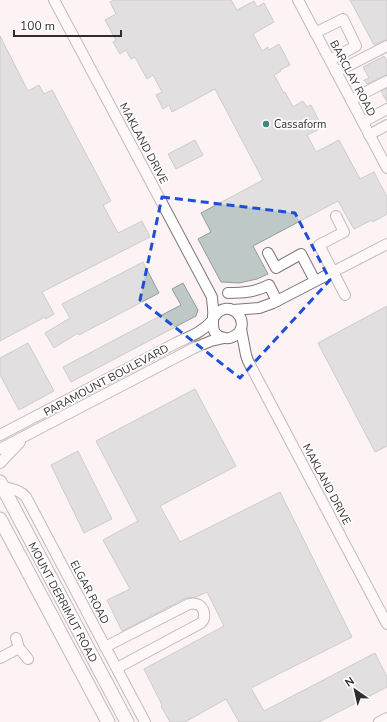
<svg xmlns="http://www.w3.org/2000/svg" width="387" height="722" font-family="'Nunito Sans',sans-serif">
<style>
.building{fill:#bec8c6;stroke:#939d9a}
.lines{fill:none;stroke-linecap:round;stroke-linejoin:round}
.minor-casing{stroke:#7e7576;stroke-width:12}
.major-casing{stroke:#7e7576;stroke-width:15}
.minor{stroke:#fff;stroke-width:10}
.major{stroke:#fff;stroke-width:13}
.marked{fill:none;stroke:#1d4ed8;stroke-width:3;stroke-dasharray:8 5;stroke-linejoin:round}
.poi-dot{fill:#43877c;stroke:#fff;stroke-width:1.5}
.labels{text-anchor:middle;stroke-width:3.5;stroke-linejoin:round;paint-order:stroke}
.street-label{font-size:11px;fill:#312d2d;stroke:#fff}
.poi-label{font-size:11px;fill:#312d2d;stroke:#fff;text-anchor:start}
</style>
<rect width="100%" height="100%" fill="#fdf2f4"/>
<g class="building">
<path d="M 114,0 L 231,0 L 237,10 L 254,1 L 257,7 L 264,3 L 274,22 L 253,34 L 262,51 L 268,47 L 269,50 L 279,44 L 290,65 L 280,70 L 281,71 L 274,75 L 284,93 L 285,92 L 293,107 L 303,101 L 307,107 L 311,105 L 319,121 L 315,123 L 318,130 L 307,135 L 316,152 L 339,140 L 360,179 L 374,172 L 387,197 L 387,214 L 373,222 L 372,220 L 354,229 L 338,201 L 253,246 L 268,274 L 257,279 L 239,283 L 221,282 L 198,239 L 211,232 L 201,213 L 263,180 L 215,89 L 172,112 L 169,105 L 163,109 L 156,95 L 162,92 L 153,75 L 147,79 L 135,57 L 131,59 L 126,50 L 120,54 L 113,42 L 116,40 L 105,20 L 116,14 L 110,2 Z"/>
<path d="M 350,0 L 387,0 L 387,39 L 374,45 Z"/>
<path d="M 0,36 L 28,91 L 39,85 L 44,94 L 52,90 L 111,201 L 103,205 L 118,233 L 142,221 L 150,237 L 42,292 L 54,314 L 46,319 L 45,317 L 0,341 Z"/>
<path d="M 384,56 L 387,61 L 387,75 L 367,84 L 364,80 L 369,78 L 363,67 Z"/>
<path d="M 387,88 L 387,102 L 381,91 Z"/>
<path d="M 195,140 L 203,155 L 176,169 L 168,154 Z"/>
<path d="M 143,262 L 159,293 L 79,335 L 78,333 L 54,348 L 45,333 L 70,318 L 62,304 Z"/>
<path d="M 183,283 L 198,310 L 196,316 L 71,382 L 63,367 L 181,305 L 172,289 Z"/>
<path d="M 387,306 L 387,446 L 375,452 L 318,343 Z"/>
<path d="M 28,343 L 54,391 L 19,410 L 0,375 L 0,358 Z"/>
<path d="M 195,389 L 236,466 L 160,506 L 180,542 L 280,492 L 352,637 L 251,688 L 264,711 L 375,653 L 387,677 L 387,687 L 319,722 L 239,722 L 226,699 L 185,722 L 170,722 L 161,706 L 162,705 L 144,669 L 224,626 L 207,592 L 196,597 L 186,598 L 122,631 L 107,600 L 130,589 L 103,540 L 138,521 L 96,441 Z"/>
<path d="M 78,451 L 112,519 L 84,533 L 51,465 Z"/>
</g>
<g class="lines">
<g class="minor-casing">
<g id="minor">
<path d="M 54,0 L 212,297 C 212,303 214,310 213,316 C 213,326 211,336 225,338 C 229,339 233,337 236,335 C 253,322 229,295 214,317"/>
<path d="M 298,0 L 387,168"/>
<path d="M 315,33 L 343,19 L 356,46 L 330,60"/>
<path d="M 336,72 L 387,46"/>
<path d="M 351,100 L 387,81"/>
<path d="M 363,122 L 387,109"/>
<path d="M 369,135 L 387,125"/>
<path d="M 336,216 L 344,232 L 319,245 L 345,295"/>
<path d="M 268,253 L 276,268 L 301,254 L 315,281"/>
<path d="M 228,293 C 243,293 256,292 269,285 L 277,301"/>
<path d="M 233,310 L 259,308 L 273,303 L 387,244"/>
<path d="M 241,329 L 246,355 L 248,361 L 387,624"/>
<path d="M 0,435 L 176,343 C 191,336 201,333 213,320"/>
<path d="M 0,449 L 194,348 L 211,341 L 224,338"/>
<path d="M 0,463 L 20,442"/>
<path d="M 2,487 C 12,488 20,490 26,497 L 145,722"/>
<path d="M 16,638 L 19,648 L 28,659"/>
<path d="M 105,647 L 189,604 C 191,604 193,603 196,604 C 204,605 207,617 201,623 L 117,668"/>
<path d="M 0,658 L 19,648"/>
<path d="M 379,722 L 387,718"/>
</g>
</g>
<g class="major-casing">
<g id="major">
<path d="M 0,482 L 127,722"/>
<path d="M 0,519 L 108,722"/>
</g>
</g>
<use href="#minor" class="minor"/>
<use href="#major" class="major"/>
</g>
<path d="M0 0H387V722H0ZM 162,197 L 295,213 L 330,280 L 240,378 L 140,300 Z" fill="#fdf2f4" fill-opacity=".55" fill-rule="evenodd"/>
<path class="marked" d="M 162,197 L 295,213 L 330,280 L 240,378 L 140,300 Z"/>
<circle class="poi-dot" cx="266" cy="124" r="4"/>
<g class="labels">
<g class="street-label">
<text transform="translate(353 78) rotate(62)" y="4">BARCLAY ROAD</text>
<text transform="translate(144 143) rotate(62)" y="4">MAKLAND DRIVE</text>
<text transform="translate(106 380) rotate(-28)" y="4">PARAMOUNT BOULEVARD</text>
<text transform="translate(327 484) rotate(62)" y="4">MAKLAND DRIVE</text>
<text transform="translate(90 592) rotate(62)" y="4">ELGAR ROAD</text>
<text transform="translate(63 602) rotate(62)" y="4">MOUNT DERRIMUT ROAD</text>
</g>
<g class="poi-label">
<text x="274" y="128">Cassaform</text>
</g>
</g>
<g transform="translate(355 690) rotate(326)" stroke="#ffffff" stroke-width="3" paint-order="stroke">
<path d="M0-3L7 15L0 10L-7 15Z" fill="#312d2d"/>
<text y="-6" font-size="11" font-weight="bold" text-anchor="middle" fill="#312d2d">N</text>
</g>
<path d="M14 30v6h107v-6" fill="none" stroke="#312d2d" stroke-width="2"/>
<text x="20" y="30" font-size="12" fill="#312d2d" stroke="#ffffff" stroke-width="3" paint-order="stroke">100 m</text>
</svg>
